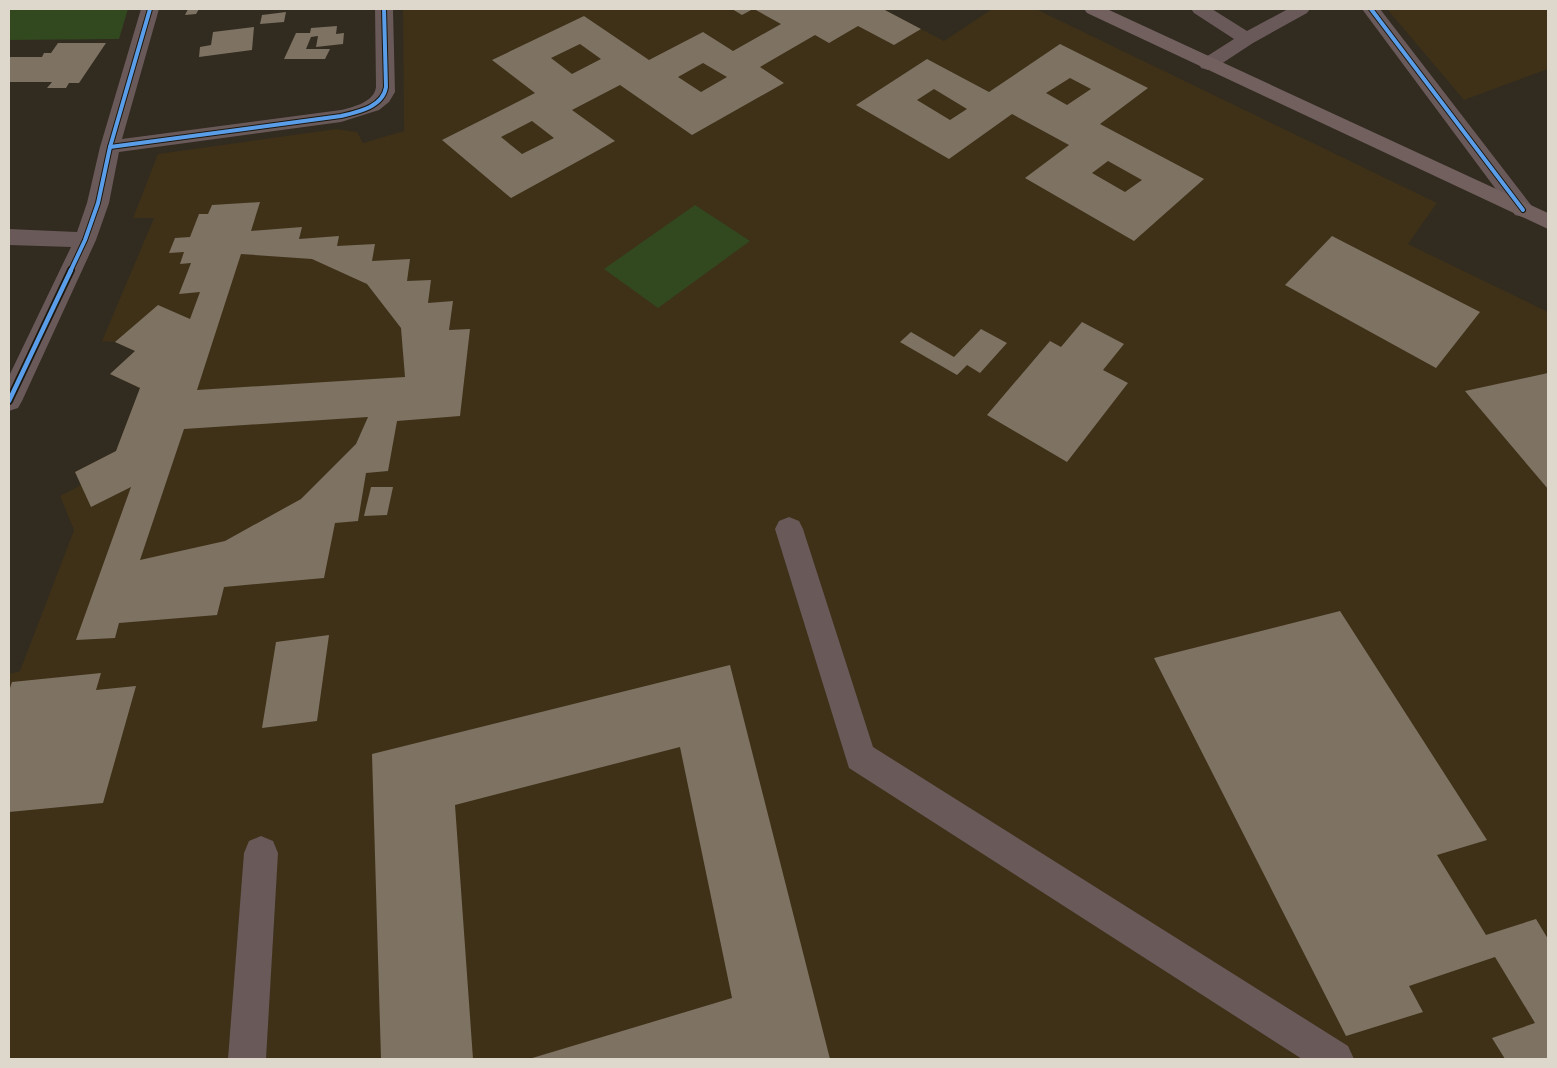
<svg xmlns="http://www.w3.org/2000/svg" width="1557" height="1068" font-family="'IBM Plex Serif',serif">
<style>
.built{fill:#3e3118}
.green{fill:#32481f}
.building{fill:#7e7262;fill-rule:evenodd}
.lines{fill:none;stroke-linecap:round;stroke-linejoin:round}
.minor{fill:#695959;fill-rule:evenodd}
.major{fill:#72605f;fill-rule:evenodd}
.cycleway-far1-casing{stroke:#1b170e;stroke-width:6}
.cycleway-casing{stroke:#1b170e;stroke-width:8}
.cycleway-far1{stroke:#5a9eea;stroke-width:4}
.cycleway{stroke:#5a9eea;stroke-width:4.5}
</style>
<rect width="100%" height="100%" fill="#312b20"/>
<g class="built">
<path d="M 403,9 L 883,9 L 944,41 L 992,9 L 1036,9 L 1437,203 L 1408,244 L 1548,312 L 1548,1059 L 9,1059 L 9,674 L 20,671 L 74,530 L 60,496 L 81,485 L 75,472 L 116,451 L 140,388 L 110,374 L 135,351 L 115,342 L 102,341 L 154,218 L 133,218 L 158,154 L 336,129 L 357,132 L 363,143 L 404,131 Z"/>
<path d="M 1387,9 L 1548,9 L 1548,69 L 1464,100 Z"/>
</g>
<g class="green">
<path d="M 9,9 L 128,9 L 119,39 L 9,40 Z"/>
<path d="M 695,205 L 750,241 L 658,308 L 604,269 Z"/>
</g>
<g class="building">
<path d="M 188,9 L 199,9 L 196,14 L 185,15 Z"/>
<path d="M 732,9 L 753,9 L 742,15 Z"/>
<path d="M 754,9 L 883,9 L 921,29 L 894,45 L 858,26 L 829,43 L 815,35 L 760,67 L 784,83 L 692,135 L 620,85 L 572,110 L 615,141 L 511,198 L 442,140 L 535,93 L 492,60 L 584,16 L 649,60 L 703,32 L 733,51 L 781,24 ZM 580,44 L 601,59 L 572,74 L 551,58 ZM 703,63 L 727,77 L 701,92 L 678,77 ZM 532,121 L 554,138 L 522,154 L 501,137 Z"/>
<path d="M 286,12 L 284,22 L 260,24 L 262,15 Z"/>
<path d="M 337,26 L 336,34 L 344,33 L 343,44 L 316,47 L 318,36 L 311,37 L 306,49 L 330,49 L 325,59 L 284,59 L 296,33 L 310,33 L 311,28 Z"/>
<path d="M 254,27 L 252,50 L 199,57 L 200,47 L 211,45 L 213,32 Z"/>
<path d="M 58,43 L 106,43 L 79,83 L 69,83 L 66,88 L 47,88 L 52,82 L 9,82 L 9,57 L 42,57 L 44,53 L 51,53 Z"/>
<path d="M 1060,44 L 1148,88 L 1100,124 L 1204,179 L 1134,241 L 1025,178 L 1069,145 L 1012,114 L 949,159 L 856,105 L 927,59 L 989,92 ZM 1070,78 L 1091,89 L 1067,105 L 1046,93 ZM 934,89 L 967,109 L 950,120 L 917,100 ZM 1108,161 L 1142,180 L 1125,192 L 1092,173 Z"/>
<path d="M 260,202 L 251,231 L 302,227 L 299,239 L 339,236 L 337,246 L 375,244 L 372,261 L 410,259 L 407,281 L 431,280 L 428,303 L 453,301 L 449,330 L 470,329 L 460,416 L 397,421 L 388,471 L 366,473 L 358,521 L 335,523 L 324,578 L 224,587 L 217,615 L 119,623 L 115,638 L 76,640 L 131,487 L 91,507 L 75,472 L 116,451 L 140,388 L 110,374 L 135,351 L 115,342 L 158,305 L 190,319 L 200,292 L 179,294 L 191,263 L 180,264 L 184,252 L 169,253 L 175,238 L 190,237 L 199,214 L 208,214 L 212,205 ZM 241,254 L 312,259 L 367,284 L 401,328 L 405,377 L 197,390 ZM 368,417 L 356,444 L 301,499 L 225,541 L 140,560 L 184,429 Z"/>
<path d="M 1332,236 L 1480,312 L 1436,368 L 1285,285 Z"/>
<path d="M 1082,322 L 1124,344 L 1103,370 L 1128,383 L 1067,462 L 987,415 L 1050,341 L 1061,347 Z"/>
<path d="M 981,329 L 1007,343 L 980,373 L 967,365 L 957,375 L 900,342 L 911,332 L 954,357 Z"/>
<path d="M 1548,373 L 1548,489 L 1465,391 Z"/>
<path d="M 371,487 L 393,487 L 387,515 L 364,516 Z"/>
<path d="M 1340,611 L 1487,840 L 1437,855 L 1486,935 L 1536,919 L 1548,939 L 1548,1059 L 1505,1059 L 1492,1038 L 1535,1023 L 1495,957 L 1409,986 L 1423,1012 L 1346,1036 L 1154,658 Z"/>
<path d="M 329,635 L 317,721 L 262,728 L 276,642 Z"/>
<path d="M 730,665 L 830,1059 L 529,1059 L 732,998 L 680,747 L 455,805 L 473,1059 L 381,1059 L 372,754 Z"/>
<path d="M 101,673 L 96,690 L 136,686 L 103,803 L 9,812 L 9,691 L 12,682 Z"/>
</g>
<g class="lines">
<g class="minor">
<path d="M 141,9 L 159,9 L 122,139 L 341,110 C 354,107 374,102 376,87 L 375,9 L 393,9 L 395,92 L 389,102 L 379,110 L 341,122 L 119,152 L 109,203 L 96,240 L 22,401 L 18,408 L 9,411 L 9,376 L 71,247 L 9,245 L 9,229 L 77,232 L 87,203 L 100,147 Z"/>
<path d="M 1191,9 L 1212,9 L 1247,31 L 1288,9 L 1310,9 L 1307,13 L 1253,43 L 1215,68 L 1208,70 L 1201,68 L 1199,64 L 1201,60 L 1234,39 L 1194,13 Z"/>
<path d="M 1362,9 L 1380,9 L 1531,205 L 1534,210 L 1531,215 L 1523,217 L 1515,215 Z"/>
<path d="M 789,517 L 799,521 L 803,529 L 873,747 L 1348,1046 L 1354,1059 L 1302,1059 L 849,768 L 775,529 L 779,521 Z"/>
<path d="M 261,836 L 273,841 L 278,853 L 266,1059 L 228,1059 L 244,853 L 249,841 Z"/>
</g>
<path class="major" d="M 1084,9 L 1107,9 L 1548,213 L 1548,229 L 1087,13 Z"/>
<g class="cycleway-far1-casing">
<g id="cycleway-far1">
<path d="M 1371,9 L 1523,210"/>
<path d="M 110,147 L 341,116 C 358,112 383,107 386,87 L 384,9"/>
<path d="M 70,272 L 85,240 L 98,203 L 110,147 L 150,9"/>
</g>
</g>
<g class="cycleway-casing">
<path id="cycleway" d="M 9,401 L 71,270"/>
</g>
<use href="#cycleway-far1" class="cycleway-far1"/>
<use href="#cycleway" class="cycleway"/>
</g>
<rect width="1557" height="1068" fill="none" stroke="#ded7cb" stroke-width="20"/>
</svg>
